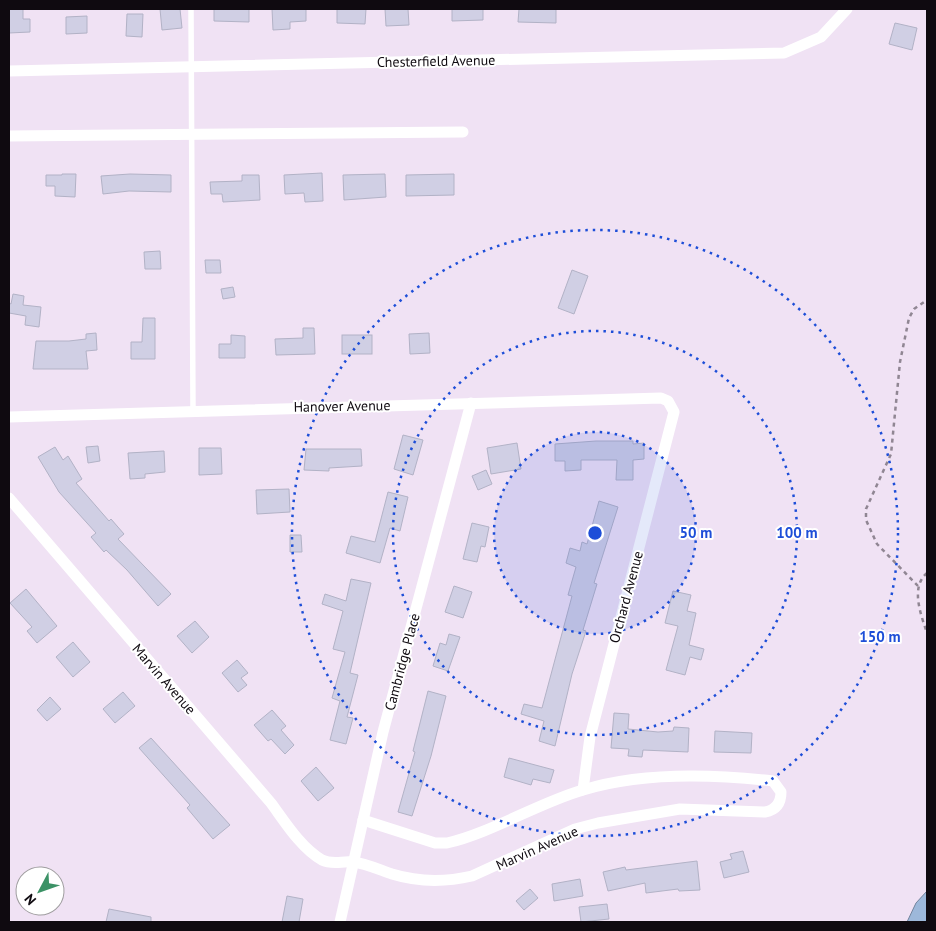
<svg xmlns="http://www.w3.org/2000/svg" width="936" height="931" font-family="'PT Sans',sans-serif">
<style>
.water{fill:#9db8da;stroke:#72849d}
.building{fill:#d0cfe4;stroke:#b2b2c6}
.lines{fill:none;stroke-linecap:round;stroke-linejoin:round}
.path{stroke:#908693;stroke-width:2.5;stroke-dasharray:4 4;stroke-linecap:butt}
.service{stroke:#fff;stroke-width:5.5}
.minor{stroke:#fff;stroke-width:11}
.ring{fill:none;stroke:#1d4ed8;stroke-width:2.5;stroke-dasharray:2.5 5}
.labels{text-anchor:middle;stroke-width:4;stroke-linejoin:round;paint-order:stroke}
.street-label{font-size:14px;fill:#0f0a10;stroke:#fff}
.centre{fill:#1d4ed8;stroke:#fff;stroke-width:2.5}
.ring-label{font-size:15px;text-anchor:middle;font-weight:bold;fill:#1d4ed8;stroke:#fff;stroke-width:4;stroke-linejoin:round;paint-order:stroke}
</style>
<rect width="100%" height="100%" fill="#f0e2f4"/>
<path class="water" d="M 927,891 L 927,922 L 907,922 L 916,903 Z"/>
<g class="building">
<path d="M 9,9 L 23,9 L 23,19 L 30,19 L 30,32 L 9,33 Z"/>
<path d="M 160,9 L 180,9 L 182,28 L 162,30 Z"/>
<path d="M 214,9 L 249,9 L 249,22 L 214,21 Z"/>
<path d="M 272,9 L 306,9 L 306,21 L 290,22 L 290,29 L 273,30 Z"/>
<path d="M 337,9 L 366,9 L 365,24 L 337,23 Z"/>
<path d="M 385,9 L 408,9 L 409,25 L 386,26 Z"/>
<path d="M 452,9 L 483,9 L 483,20 L 452,21 Z"/>
<path d="M 519,9 L 556,9 L 556,23 L 518,22 Z"/>
<path d="M 127,14 L 143,14 L 142,37 L 126,36 Z"/>
<path d="M 87,16 L 87,33 L 66,34 L 66,17 Z"/>
<path d="M 895,23 L 917,28 L 912,50 L 889,44 Z"/>
<path d="M 322,173 L 323,201 L 305,202 L 304,193 L 285,194 L 284,175 Z"/>
<path d="M 62,174 L 76,174 L 75,197 L 55,196 L 55,186 L 46,186 L 46,175 L 62,175 Z"/>
<path d="M 130,174 L 171,175 L 171,192 L 129,191 L 103,194 L 101,176 Z"/>
<path d="M 385,174 L 386,197 L 344,200 L 343,175 Z"/>
<path d="M 454,174 L 454,195 L 406,196 L 406,175 Z"/>
<path d="M 242,175 L 259,175 L 260,200 L 223,202 L 222,194 L 211,194 L 210,182 L 242,181 Z"/>
<path d="M 160,251 L 161,269 L 145,269 L 144,252 Z"/>
<path d="M 205,260 L 220,260 L 221,273 L 206,273 Z"/>
<path d="M 572,270 L 588,276 L 574,314 L 558,308 Z"/>
<path d="M 233,287 L 235,297 L 223,299 L 221,289 Z"/>
<path d="M 13,294 L 24,296 L 23,305 L 41,307 L 39,327 L 25,325 L 26,316 L 9,313 L 9,303 L 11,304 Z"/>
<path d="M 143,318 L 155,318 L 155,359 L 131,359 L 131,342 L 142,342 Z"/>
<path d="M 303,328 L 314,328 L 315,354 L 276,355 L 275,339 L 303,338 Z"/>
<path d="M 96,333 L 97,350 L 86,351 L 88,369 L 33,369 L 36,341 L 69,341 L 86,339 L 86,334 Z"/>
<path d="M 429,333 L 430,353 L 410,354 L 409,334 Z"/>
<path d="M 231,335 L 245,336 L 245,358 L 219,358 L 219,344 L 231,344 Z"/>
<rect x="342" y="335" width="30" height="19"/>
<path d="M 403,435 L 423,440 L 413,475 L 394,469 Z"/>
<path d="M 596,441 L 633,441 L 633,444 L 644,443 L 644,459 L 633,460 L 633,480 L 616,480 L 617,460 L 581,460 L 581,470 L 565,471 L 565,461 L 555,461 L 555,444 Z"/>
<path d="M 517,443 L 521,469 L 491,474 L 487,448 Z"/>
<path d="M 98,446 L 100,461 L 88,463 L 86,447 Z"/>
<path d="M 55,447 L 63,460 L 68,456 L 82,479 L 76,483 L 109,521 L 111,519 L 124,534 L 118,539 L 171,594 L 158,606 L 127,570 L 106,550 L 104,552 L 91,537 L 96,533 L 59,492 L 38,457 Z"/>
<path d="M 199,448 L 221,448 L 222,474 L 199,475 Z"/>
<path d="M 306,449 L 361,449 L 362,466 L 329,468 L 329,471 L 304,470 Z"/>
<path d="M 164,451 L 165,472 L 145,474 L 145,478 L 130,479 L 128,453 Z"/>
<path d="M 486,470 L 492,484 L 478,490 L 472,476 Z"/>
<path d="M 289,489 L 290,512 L 257,514 L 256,490 Z"/>
<path d="M 388,492 L 408,497 L 400,531 L 390,528 L 380,563 L 346,553 L 351,536 L 375,542 Z"/>
<path d="M 599,501 L 618,507 L 594,583 L 597,584 L 583,630 L 586,631 L 572,674 L 555,746 L 539,741 L 544,721 L 521,714 L 524,704 L 542,708 L 572,596 L 568,595 L 576,567 L 566,563 L 570,548 L 580,551 L 582,542 L 587,544 Z"/>
<path d="M 472,523 L 489,527 L 485,547 L 481,546 L 477,562 L 463,559 Z"/>
<path d="M 290,535 L 301,535 L 302,552 L 290,552 Z"/>
<path d="M 351,579 L 371,583 L 350,673 L 358,675 L 347,717 L 353,718 L 346,744 L 330,740 L 340,701 L 332,698 L 345,652 L 333,649 L 343,611 L 322,604 L 325,594 L 346,601 Z"/>
<path d="M 454,586 L 472,592 L 463,618 L 445,612 Z"/>
<path d="M 26,589 L 57,626 L 37,643 L 27,631 L 32,627 L 10,603 Z"/>
<path d="M 673,591 L 691,595 L 687,611 L 696,613 L 689,645 L 704,649 L 701,660 L 690,657 L 685,675 L 666,670 L 678,626 L 665,623 Z"/>
<path d="M 195,621 L 209,637 L 192,653 L 177,636 Z"/>
<path d="M 449,634 L 460,637 L 448,671 L 433,666 L 440,643 L 446,645 Z"/>
<path d="M 73,642 L 90,662 L 73,677 L 56,657 Z"/>
<path d="M 237,660 L 248,673 L 241,678 L 247,685 L 238,692 L 222,673 Z"/>
<path d="M 428,691 L 446,696 L 431,756 L 412,816 L 398,812 L 415,752 L 413,751 Z"/>
<path d="M 123,692 L 135,706 L 115,723 L 103,709 Z"/>
<path d="M 50,697 L 61,709 L 47,721 L 37,710 Z"/>
<path d="M 272,710 L 286,726 L 281,730 L 294,745 L 285,754 L 271,739 L 268,741 L 254,725 Z"/>
<path d="M 614,713 L 629,714 L 628,729 L 658,732 L 673,731 L 674,727 L 689,728 L 688,752 L 643,750 L 642,757 L 628,756 L 629,749 L 611,748 Z"/>
<path d="M 715,731 L 752,733 L 751,753 L 714,752 Z"/>
<path d="M 151,738 L 230,825 L 213,839 L 187,808 L 190,805 L 139,748 Z"/>
<path d="M 509,758 L 554,770 L 550,783 L 533,779 L 531,785 L 504,777 Z"/>
<path d="M 316,767 L 334,788 L 318,801 L 301,781 Z"/>
<path d="M 743,851 L 749,872 L 724,878 L 720,862 L 732,859 L 730,854 Z"/>
<path d="M 697,861 L 700,890 L 679,891 L 678,889 L 646,893 L 645,883 L 608,891 L 603,872 L 625,867 L 626,870 Z"/>
<path d="M 580,879 L 583,896 L 554,901 L 552,884 Z"/>
<path d="M 530,889 L 538,898 L 524,910 L 516,901 Z"/>
<path d="M 287,896 L 303,899 L 299,922 L 282,922 Z"/>
<path d="M 607,904 L 609,919 L 581,922 L 579,907 Z"/>
<path d="M 109,909 L 151,917 L 151,922 L 106,922 Z"/>
</g>
<g class="lines">
<g class="path">
<path d="M 927,573 C 910,587 921,615 927,633"/>
<path d="M 918,586 L 877,544 L 866,520 L 866,509 L 891,454 L 900,362 L 909,318 L 914,309 L 927,300"/>
</g>
<path class="service" d="M 191,9 L 193,410"/>
<g class="minor">
<path d="M 9,71 L 784,53 L 821,37 L 847,9"/>
<path d="M 9,136 L 463,132"/>
<path d="M 9,417 L 661,398 L 668,401 L 674,412 L 590,737 L 583,790"/>
<path d="M 9,498 L 271,803 C 285,822 301,848 322,860 C 332,865 342,861 352,862 C 365,863 380,870 392,874 C 418,882 446,882 472,876 L 575,829 L 598,823 L 680,809 L 765,812 C 776,810 781,803 781,792 L 773,781 C 712,774 641,772 583,790 C 538,803 491,833 447,843 L 435,843 L 363,820"/>
<path d="M 340,922 L 383,732 L 471,403"/>
</g>
</g>
<circle cx="595" cy="533" r="101" fill="#1d4ed8" fill-opacity=".12"/>
<g class="ring">
<circle cx="595" cy="533" r="101"/>
<circle cx="595" cy="533" r="202"/>
<circle cx="595" cy="533" r="303"/>
</g>
<g class="labels">
<g class="street-label">
<text transform="translate(436 61) rotate(-1)" y="5">Chesterfield Avenue</text>
<text transform="translate(342 406) rotate(-1)" y="5">Hanover Avenue</text>
<text transform="translate(626 597) rotate(-75)" y="5">Orchard Avenue</text>
<text transform="translate(402 662) rotate(-75)" y="5">Cambridge Place</text>
<text transform="translate(164 679) rotate(49)" y="5">Marvin Avenue</text>
<text transform="translate(537 848) rotate(-24)" y="5">Marvin Avenue</text>
</g>
</g>
<circle cx="595" cy="533" r="8" class="centre"/>
<g class="ring-label">
<text x="696" y="538">50 m</text>
<text x="797" y="538">100 m</text>
<text x="880" y="642">150 m</text>
</g>
<rect width="936" height="931" fill="none" stroke="#0f0a10" stroke-width="20"/>
<g transform="translate(40 891) rotate(229)"><circle r="24" fill="#ffffff" stroke="#9f9d9f"/>
<path d="M0-4L9 19L0 12L-9 19Z" fill="#3c9266"/>
<text y="-8" font-size="14" font-weight="bold" text-anchor="middle" fill="#0f0a10">N</text>
</g>
</svg>
